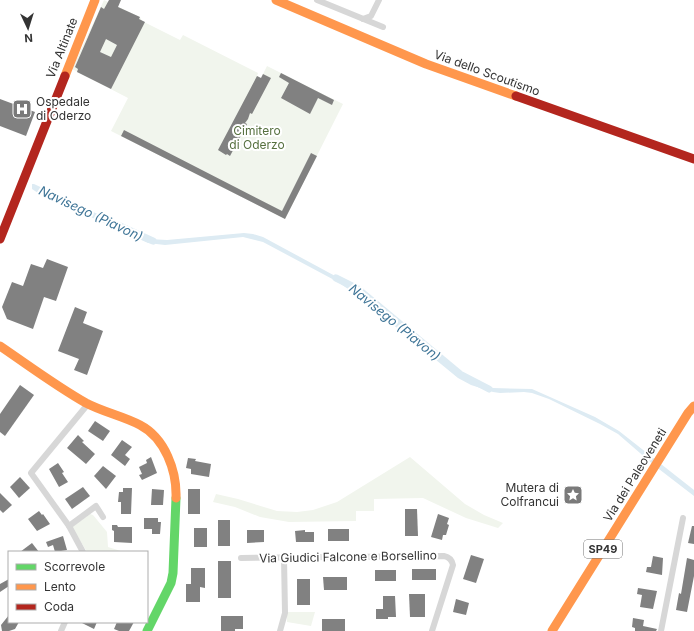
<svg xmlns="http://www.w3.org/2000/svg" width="694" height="631" font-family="Inter,sans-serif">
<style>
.green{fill:#f1f5ed}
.water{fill:#ddebf3}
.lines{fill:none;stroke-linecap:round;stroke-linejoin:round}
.canal{stroke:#ddebf3;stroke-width:7}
.building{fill:#818181;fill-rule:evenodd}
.street{stroke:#d7d7d7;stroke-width:6}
.fast{stroke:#63d668;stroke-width:9}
.slow{stroke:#ff974d;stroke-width:9}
.jam{stroke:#b3261e;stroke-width:9}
.labels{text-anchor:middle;stroke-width:4;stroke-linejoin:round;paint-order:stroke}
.shield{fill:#fff;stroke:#707070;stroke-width:1}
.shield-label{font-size:11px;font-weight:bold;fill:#333}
.street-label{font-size:12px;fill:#333;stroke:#fff}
.poi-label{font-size:12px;fill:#333;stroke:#fff;text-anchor:start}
.park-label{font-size:12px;fill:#56703f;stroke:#fff}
.water-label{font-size:13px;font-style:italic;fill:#3f7597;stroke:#fff}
</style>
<rect width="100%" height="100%" fill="#fff"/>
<g class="green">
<path d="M 104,0 L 140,17 L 142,21 L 180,40 L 183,35 L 258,73 L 257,76 L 261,78 L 267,66 L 343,104 L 285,219 L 111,131 L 128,98 L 72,69 Z"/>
<path d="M 410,457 L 465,504 L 484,515 L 503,523 L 498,528 L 466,518 L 423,498 L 374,499 L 374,511 L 356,511 L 356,521 L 289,522 L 260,517 L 235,507 L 213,502 L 216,494 L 238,499 L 277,511 L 297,512 L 313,510 L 337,502 Z"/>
<path d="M 90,514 L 93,515 L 107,532 L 108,547 L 124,552 L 87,552 L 72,527 Z"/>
<path d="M 287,612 L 315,612 L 311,626 L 287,622 Z"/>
</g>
<path class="water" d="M 32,184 L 34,184 L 104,217 L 140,236 L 149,239 L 167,240 L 244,233 L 253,234 L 263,237 L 337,277 L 368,299 L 461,376 L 477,383 L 493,388 L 532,389 L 595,417 L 619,431 L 694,490 L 694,496 L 655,466 L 618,434 L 600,424 L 549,399 L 532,393 L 524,392 L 500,393 L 493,392 L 471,385 L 458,378 L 358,296 L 338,282 L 263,242 L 243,237 L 165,245 L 148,243 L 38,193 L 32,189 Z"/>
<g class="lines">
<g class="canal">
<path d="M 120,226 L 153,241"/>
<path d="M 336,278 L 358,289 L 460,374 L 489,389"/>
</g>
</g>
<g class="building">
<path d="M 109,0 L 121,0 L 118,7 L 140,17 L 139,19 L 145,22 L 111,89 L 77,72 L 78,69 L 75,67 L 101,7 L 104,9 ZM 106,39 L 117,45 L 111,57 L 100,52 Z"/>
<path d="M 281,73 L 334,100 L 332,105 L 318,98 L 310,114 L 281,98 L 289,83 L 279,77 Z"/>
<path d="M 263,74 L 271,78 L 252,114 L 250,113 L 248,119 L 245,123 L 247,124 L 230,156 L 227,154 L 226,155 L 218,150 L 257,76 L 261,78 Z"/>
<path d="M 0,99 L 35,112 L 26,136 L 0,126 Z"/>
<path d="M 124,130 L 282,211 L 311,153 L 317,156 L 285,219 L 121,136 Z"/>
<path d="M 47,259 L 68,267 L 56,301 L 44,297 L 33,329 L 7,319 L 2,307 L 12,282 L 23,286 L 31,264 L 43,268 Z"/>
<path d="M 75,307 L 87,312 L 83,323 L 103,331 L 87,375 L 74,370 L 79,359 L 58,351 Z"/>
<path d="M 20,385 L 34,395 L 5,436 L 0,432 L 0,414 Z"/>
<path d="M 95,421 L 110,431 L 103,441 L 88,431 Z"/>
<path d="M 78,435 L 84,441 L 82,442 L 95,454 L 86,464 L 67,448 Z"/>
<path d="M 122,440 L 132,447 L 125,455 L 130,459 L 125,466 L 111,455 Z"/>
<path d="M 151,457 L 157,473 L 142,480 L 139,475 L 142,474 L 139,467 L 147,463 L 146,460 Z"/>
<path d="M 188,458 L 196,459 L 195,461 L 211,464 L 209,477 L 191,474 L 191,469 L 186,468 Z"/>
<path d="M 58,463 L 64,472 L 62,473 L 68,482 L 59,487 L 49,469 Z"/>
<path d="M 103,466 L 116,476 L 106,489 L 94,476 Z"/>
<path d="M 20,477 L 30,488 L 19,498 L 10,487 Z"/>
<path d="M 83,487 L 90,496 L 72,509 L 65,499 Z"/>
<path d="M 123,488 L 132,488 L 131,514 L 121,514 L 121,502 L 118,502 L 119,492 L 123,492 Z"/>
<path d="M 152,489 L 164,490 L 163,505 L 151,505 Z"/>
<rect x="188" y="489" width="12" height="25"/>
<path d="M 0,493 L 12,505 L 3,513 L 0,510 Z"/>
<path d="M 405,509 L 417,509 L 418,536 L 405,536 Z"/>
<path d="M 39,511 L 42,515 L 43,514 L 50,524 L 37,531 L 28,519 Z"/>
<path d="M 438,514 L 449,518 L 447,524 L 449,525 L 446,535 L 443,535 L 442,540 L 431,537 Z"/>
<path d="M 144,518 L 158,518 L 158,522 L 161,522 L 160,534 L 152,534 L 152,529 L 144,529 Z"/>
<rect x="218" y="520" width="12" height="26"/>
<path d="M 112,525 L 117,525 L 118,527 L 132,527 L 132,543 L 114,542 L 114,531 L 112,530 Z"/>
<path d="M 692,526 L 694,526 L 694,544 L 688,543 Z"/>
<rect x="194" y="528" width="13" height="19"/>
<rect x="328" y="529" width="21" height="12"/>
<path d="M 247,530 L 264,530 L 264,542 L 247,543 Z"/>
<path d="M 305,530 L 305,532 L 314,532 L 314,542 L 296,542 L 295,531 Z"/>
<path d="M 63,536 L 67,550 L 55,552 L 53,545 L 48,547 L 46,542 Z"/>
<path d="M 32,543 L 39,552 L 20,552 Z"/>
<path d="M 471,555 L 484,559 L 476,583 L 463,579 Z"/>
<path d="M 653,556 L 663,558 L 662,575 L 646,572 L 647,567 L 651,567 Z"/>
<path d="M 687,558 L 694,560 L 694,576 L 687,612 L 676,610 L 679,593 L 681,594 Z"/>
<rect x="218" y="561" width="13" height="37"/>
<path d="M 191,568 L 205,568 L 205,588 L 200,587 L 200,602 L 186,602 L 186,584 L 191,584 Z"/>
<rect x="412" y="569" width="24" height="11"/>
<rect x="375" y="570" width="21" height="11"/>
<path d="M 323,577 L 347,577 L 347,590 L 324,590 Z"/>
<path d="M 9,579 L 9,586 L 0,592 L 0,584 Z"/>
<rect x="297" y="579" width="13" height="26"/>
<path d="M 638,588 L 657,591 L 653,609 L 640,607 L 642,595 L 637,594 Z"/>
<path d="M 409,594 L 425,594 L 425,617 L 410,617 Z"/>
<path d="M 383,596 L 395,596 L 396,617 L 388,617 L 388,619 L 376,619 L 376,609 L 383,609 Z"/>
<path d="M 456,599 L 469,603 L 466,615 L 453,612 Z"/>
<path d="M 9,615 L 9,622 L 19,622 L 15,629 L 9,631 L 2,631 L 1,625 Z"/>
<path d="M 221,616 L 243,616 L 243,629 L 235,629 L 235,631 L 221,631 Z"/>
<path d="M 633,618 L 644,620 L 643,626 L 657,629 L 656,631 L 635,631 L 635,628 L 632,627 Z"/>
<rect x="322" y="619" width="23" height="12"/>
<path d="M 80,622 L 97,622 L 94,629 Z"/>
<path d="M 117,622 L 134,622 L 129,631 L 119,631 L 114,629 Z"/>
</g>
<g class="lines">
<g class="street">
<path d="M 317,0 L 383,27"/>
<path d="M 363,19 L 371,16 L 379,0"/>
<path d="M 69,526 L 96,506 L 103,517"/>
<path d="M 83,552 L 69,526 L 31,473 L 88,404"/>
<path d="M 241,558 L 444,556 C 449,557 452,560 453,565 L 432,631"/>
<path d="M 61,631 L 65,622"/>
<path d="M 280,631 L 285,613 L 284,558"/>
<path d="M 661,631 L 683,518"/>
</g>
<path class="fast" d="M 147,631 L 171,583 L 173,573 L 176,498"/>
<g class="slow">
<path d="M 276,0 L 426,64 L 516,96"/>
<path d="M 65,76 L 95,0"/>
<path d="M 0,346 C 28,365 56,386 86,403 C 103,412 123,416 140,425 C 165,438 177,471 176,498"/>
<path d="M 552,631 L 688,413 L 694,406"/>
</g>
<g class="jam">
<path d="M 516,96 L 694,159"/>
<path d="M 0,239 L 65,76"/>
</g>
</g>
<defs>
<g id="hospital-square" transform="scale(1)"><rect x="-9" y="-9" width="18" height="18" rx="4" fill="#7a7a7a" stroke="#fff"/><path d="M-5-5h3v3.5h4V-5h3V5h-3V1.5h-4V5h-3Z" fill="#fff"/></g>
<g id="sight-square" transform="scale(1)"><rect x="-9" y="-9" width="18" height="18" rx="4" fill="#7a7a7a" stroke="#fff"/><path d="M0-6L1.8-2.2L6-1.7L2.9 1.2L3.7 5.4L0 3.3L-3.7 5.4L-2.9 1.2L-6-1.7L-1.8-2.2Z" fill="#fff"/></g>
</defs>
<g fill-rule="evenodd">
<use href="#hospital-square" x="22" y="109"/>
<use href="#sight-square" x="573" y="495"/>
</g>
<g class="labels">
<rect class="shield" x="584" y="540" width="38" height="18" rx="3"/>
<g class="shield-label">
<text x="603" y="553">SP49</text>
</g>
<g class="street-label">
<text transform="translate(62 48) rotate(-68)" y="4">Via Altinate</text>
<text transform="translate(487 73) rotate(20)" y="4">Via dello Scoutismo</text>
<text transform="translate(635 475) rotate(-58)" y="4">Via dei Paleoveneti</text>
<text transform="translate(348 557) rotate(-1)" y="4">Via Giudici Falcone e Borsellino</text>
</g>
<g class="poi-label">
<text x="36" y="106">Ospedale<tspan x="36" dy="14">di Oderzo</tspan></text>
<text x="559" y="492" text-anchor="end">Mutera di<tspan x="559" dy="14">Colfrancui</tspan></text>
</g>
<g class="park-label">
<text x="257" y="135">Cimitero<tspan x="257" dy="14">di Oderzo</tspan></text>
</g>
<g class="water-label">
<text transform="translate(91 213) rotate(25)" y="5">Navisego (Piavon)</text>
<text transform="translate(395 322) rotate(39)" y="5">Navisego (Piavon)</text>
</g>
</g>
<rect x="8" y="551" width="140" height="72" fill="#ffffff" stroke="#adadad"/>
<rect x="16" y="564" width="20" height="6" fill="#63d668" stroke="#adadad"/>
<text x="44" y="571" font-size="12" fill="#333333">Scorrevole</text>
<rect x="16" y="584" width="20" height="6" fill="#ff974d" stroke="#adadad"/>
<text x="44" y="591" font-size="12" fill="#333333">Lento</text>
<rect x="16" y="604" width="20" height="6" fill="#b3261e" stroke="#adadad"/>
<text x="44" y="611" font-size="12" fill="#333333">Coda</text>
<g transform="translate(28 28) rotate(176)" stroke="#ffffff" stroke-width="3" paint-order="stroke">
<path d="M0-3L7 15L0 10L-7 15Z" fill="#333333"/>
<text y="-6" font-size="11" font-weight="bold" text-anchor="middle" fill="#333333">N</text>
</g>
</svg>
